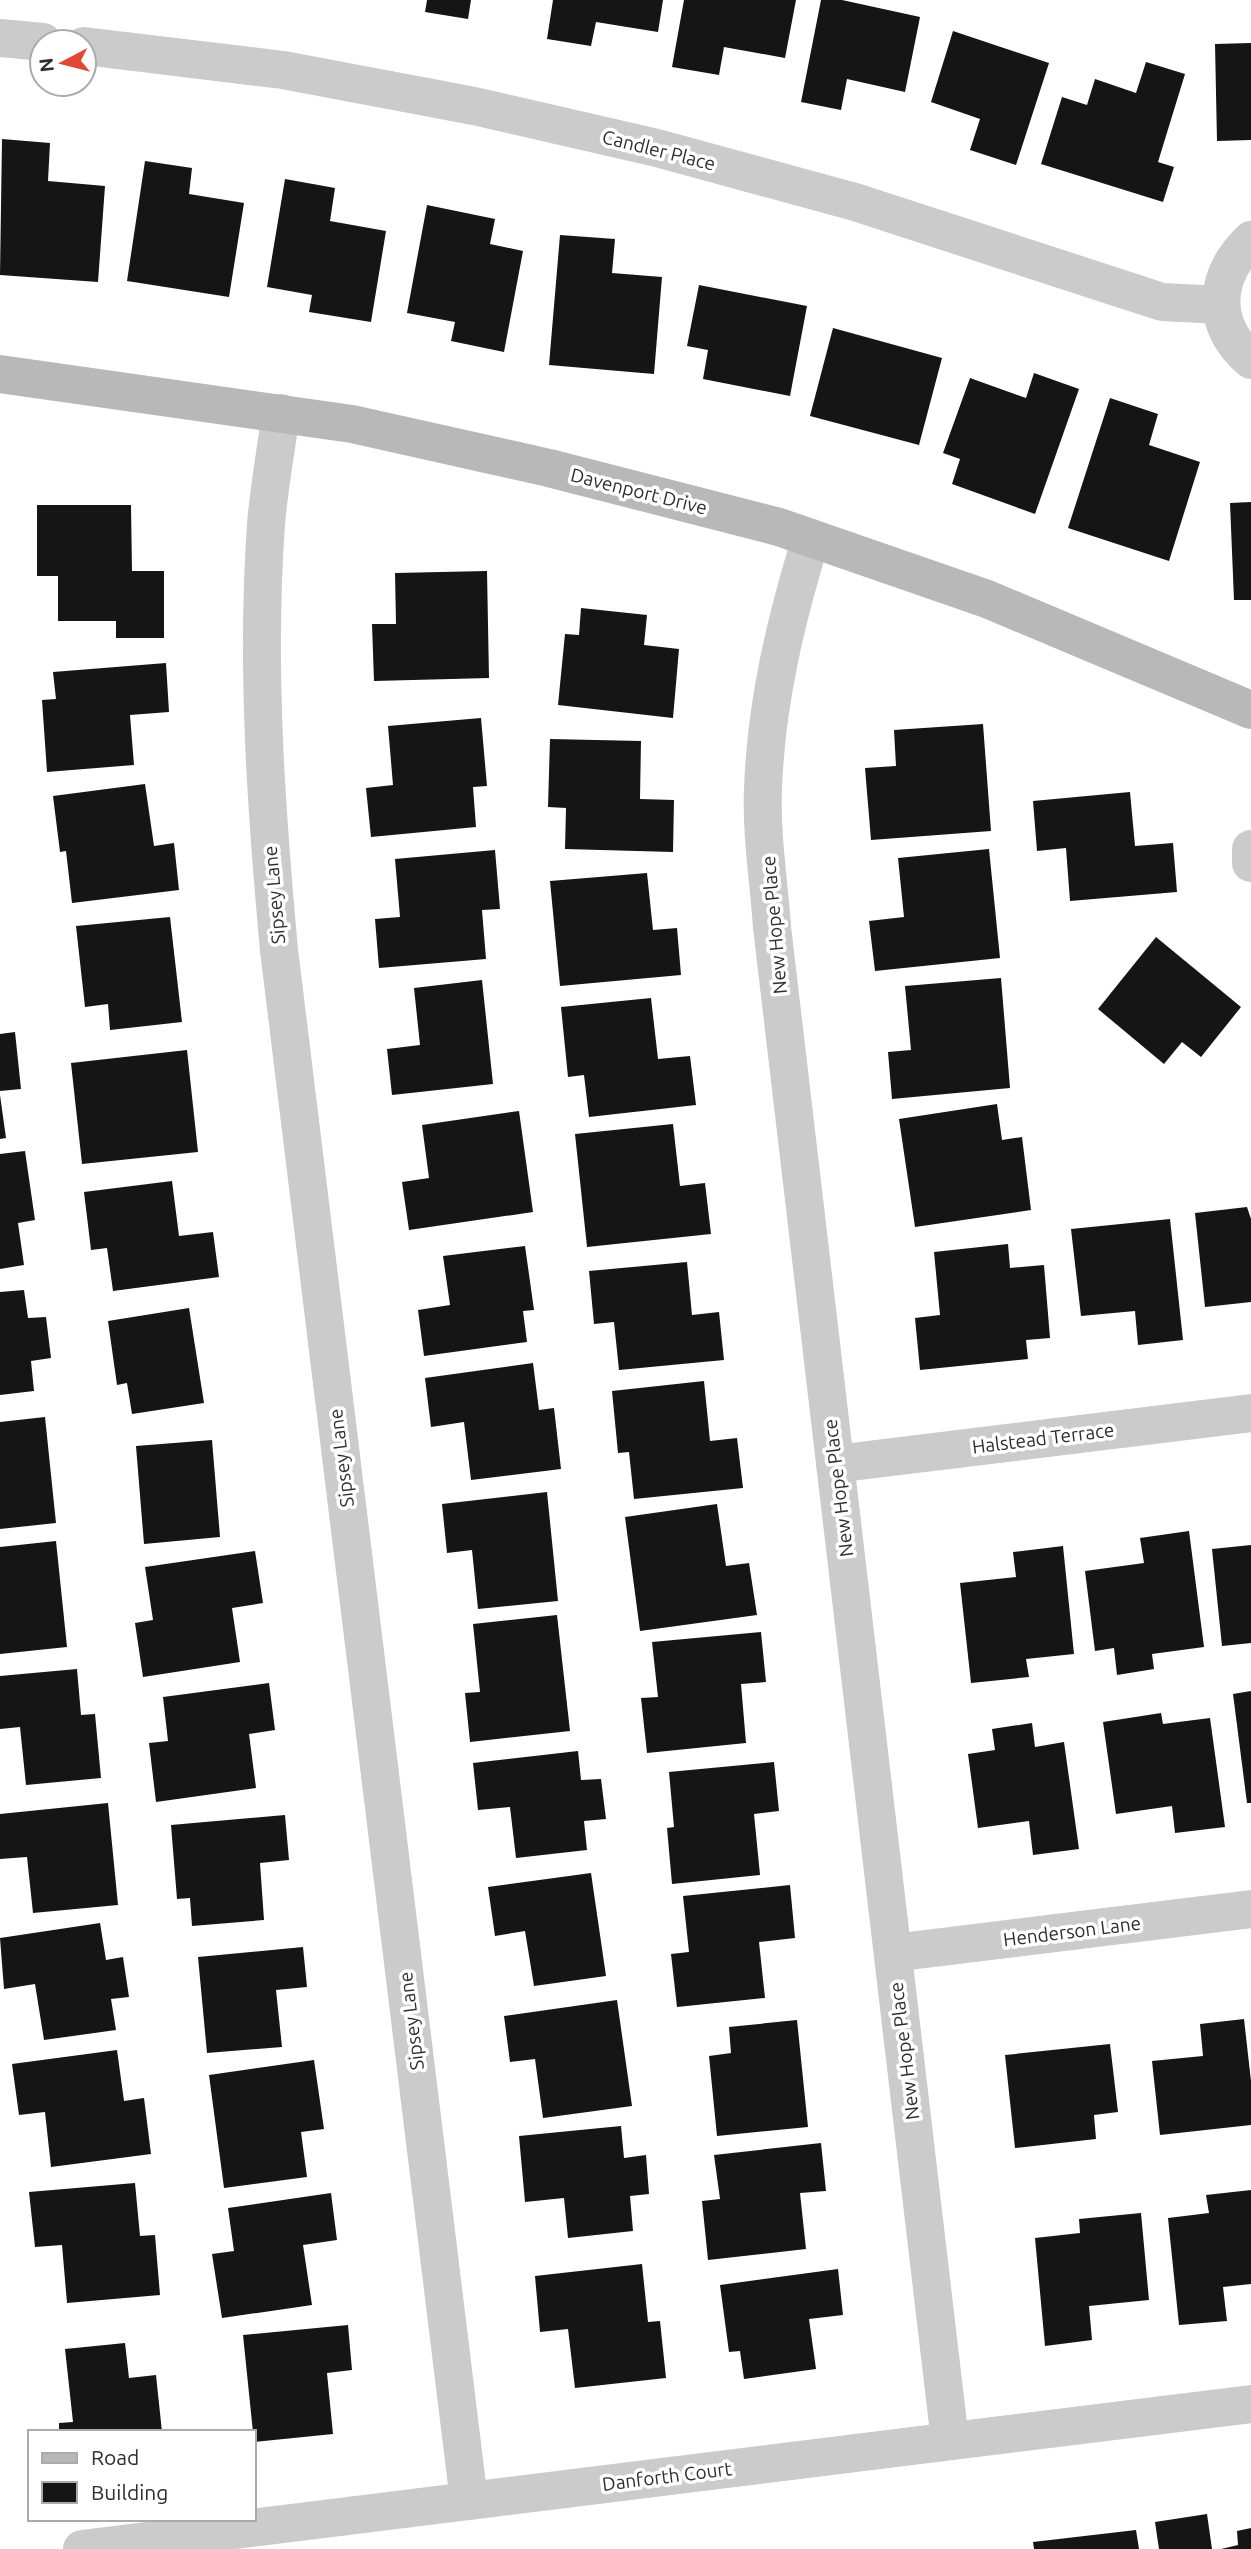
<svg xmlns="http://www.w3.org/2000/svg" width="1251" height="2549" font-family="Ubuntu,sans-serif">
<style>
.building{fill:#151515}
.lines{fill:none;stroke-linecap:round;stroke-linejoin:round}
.street{stroke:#cbcbcb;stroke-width:38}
.secondary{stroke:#b8b8b8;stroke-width:38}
.labels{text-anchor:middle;stroke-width:7;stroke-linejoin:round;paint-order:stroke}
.street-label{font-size:19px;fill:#2e2e2e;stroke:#fff}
</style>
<rect width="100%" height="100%" fill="#fff"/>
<g class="building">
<path d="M 427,0 L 471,0 L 468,19 L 425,12 Z"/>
<path d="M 553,0 L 663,0 L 658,32 L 596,22 L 591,46 L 547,39 Z"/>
<path d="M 684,0 L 796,0 L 785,58 L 724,47 L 719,75 L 672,67 Z"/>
<path d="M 821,0 L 842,0 L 920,17 L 905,92 L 847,79 L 841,110 L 801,102 Z"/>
<path d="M 953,31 L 1049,63 L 1016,165 L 970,150 L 980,119 L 931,102 Z"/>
<path d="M 1251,43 L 1251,140 L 1217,141 L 1215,44 Z"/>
<path d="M 1146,62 L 1185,74 L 1158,162 L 1174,167 L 1163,202 L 1041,164 L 1062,97 L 1087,105 L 1095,79 L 1136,93 Z"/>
<path d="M 2,139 L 50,143 L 48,181 L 105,186 L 98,282 L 0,275 Z"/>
<path d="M 145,161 L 192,168 L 189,194 L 244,203 L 229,297 L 127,281 Z"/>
<path d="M 285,179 L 335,188 L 330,221 L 386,231 L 371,322 L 309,312 L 312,295 L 267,287 Z"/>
<path d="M 427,205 L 495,219 L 490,244 L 523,251 L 504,352 L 451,341 L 455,322 L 407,313 Z"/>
<path d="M 560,235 L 615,239 L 612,273 L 662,277 L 654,374 L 549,365 Z"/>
<path d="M 699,285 L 807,306 L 790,396 L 703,379 L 708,350 L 687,346 Z"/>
<path d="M 833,328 L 942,358 L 919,445 L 810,416 Z"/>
<path d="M 1034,373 L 1079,389 L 1035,514 L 952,484 L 960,459 L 943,453 L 970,378 L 1026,398 Z"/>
<path d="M 1110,398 L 1158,414 L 1149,445 L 1200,462 L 1169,561 L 1068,528 Z"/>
<path d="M 1251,502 L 1251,600 L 1234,600 L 1230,503 Z"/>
<path d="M 37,505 L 131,505 L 132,571 L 164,571 L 164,638 L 116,638 L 116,621 L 58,621 L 58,576 L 37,576 Z"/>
<path d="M 487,571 L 489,678 L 374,681 L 372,624 L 396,624 L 395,573 Z"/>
<path d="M 581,608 L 647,615 L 644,645 L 679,649 L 673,718 L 558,705 L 565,634 L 579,635 Z"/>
<path d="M 166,663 L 169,712 L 130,715 L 134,765 L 47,772 L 42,700 L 56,699 L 53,672 Z"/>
<path d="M 481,718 L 487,786 L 473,787 L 476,827 L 371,837 L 366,788 L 393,785 L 388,726 Z"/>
<path d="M 983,724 L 991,831 L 871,840 L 865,768 L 896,766 L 894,730 Z"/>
<path d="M 550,739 L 641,741 L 640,799 L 674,800 L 673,852 L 565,849 L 566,808 L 548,807 Z"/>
<path d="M 145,784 L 154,846 L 174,843 L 179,890 L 72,903 L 66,851 L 60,852 L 53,796 Z"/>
<path d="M 1130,792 L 1135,846 L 1173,843 L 1177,892 L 1070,901 L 1066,848 L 1037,851 L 1033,801 Z"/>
<path d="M 989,849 L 1000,958 L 875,971 L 869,921 L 904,917 L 898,858 Z"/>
<path d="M 495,850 L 500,909 L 482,910 L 486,959 L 379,968 L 375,919 L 400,917 L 395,859 Z"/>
<path d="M 647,873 L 653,930 L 677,928 L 681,975 L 560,986 L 550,881 Z"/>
<path d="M 170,917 L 182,1022 L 110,1030 L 108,1004 L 85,1007 L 76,926 Z"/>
<path d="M 1156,937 L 1241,1007 L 1201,1057 L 1182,1042 L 1164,1064 L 1098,1009 Z"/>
<path d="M 1001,978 L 1010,1088 L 892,1099 L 888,1052 L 911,1050 L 905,986 Z"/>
<path d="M 482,980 L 493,1084 L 392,1095 L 387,1049 L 420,1045 L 414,988 Z"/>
<path d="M 651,998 L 658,1059 L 690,1056 L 696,1105 L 589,1117 L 584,1075 L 568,1077 L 561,1007 Z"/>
<path d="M 15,1032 L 21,1089 L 0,1091 L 0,1034 Z"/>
<path d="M 187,1050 L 198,1152 L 82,1164 L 71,1063 Z"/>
<path d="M 0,1095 L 6,1138 L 0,1139 Z"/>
<path d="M 997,1104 L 1002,1140 L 1022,1137 L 1031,1210 L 915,1227 L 899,1119 Z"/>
<path d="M 519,1111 L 533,1212 L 409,1230 L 402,1182 L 429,1178 L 422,1125 Z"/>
<path d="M 673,1124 L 680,1186 L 705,1183 L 711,1234 L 587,1247 L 575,1134 Z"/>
<path d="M 25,1151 L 35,1220 L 18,1223 L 24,1265 L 0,1269 L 0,1154 Z"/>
<path d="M 172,1181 L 179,1236 L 213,1232 L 219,1277 L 113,1291 L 107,1248 L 91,1250 L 84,1192 Z"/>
<path d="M 1247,1207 L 1251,1219 L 1251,1302 L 1205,1307 L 1195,1213 Z"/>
<path d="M 1170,1219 L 1183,1340 L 1138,1345 L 1135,1311 L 1081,1316 L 1071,1229 Z"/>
<path d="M 1008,1244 L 1010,1268 L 1044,1265 L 1050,1338 L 1026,1340 L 1028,1359 L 920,1370 L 915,1318 L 940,1315 L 934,1252 Z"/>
<path d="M 525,1246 L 534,1310 L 523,1311 L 527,1342 L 424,1356 L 418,1310 L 450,1305 L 443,1256 Z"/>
<path d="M 687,1262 L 692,1315 L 719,1312 L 724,1360 L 619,1370 L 614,1322 L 594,1324 L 589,1271 Z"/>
<path d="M 24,1290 L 28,1318 L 46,1317 L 51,1358 L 31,1361 L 34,1391 L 0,1395 L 0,1292 Z"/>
<path d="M 189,1308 L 204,1403 L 132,1414 L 127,1383 L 117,1385 L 108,1321 Z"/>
<path d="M 533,1363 L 539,1410 L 554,1408 L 561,1469 L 471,1480 L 464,1422 L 431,1427 L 425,1378 Z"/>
<path d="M 704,1381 L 710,1441 L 737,1438 L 743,1488 L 634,1499 L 629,1452 L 618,1453 L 612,1391 Z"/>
<path d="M 45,1417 L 56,1523 L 0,1529 L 0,1422 Z"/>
<path d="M 212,1440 L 220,1537 L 144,1544 L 136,1446 Z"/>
<path d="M 547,1492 L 558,1601 L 478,1609 L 472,1550 L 447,1553 L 442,1504 Z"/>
<path d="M 717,1504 L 726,1566 L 749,1563 L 757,1615 L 640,1631 L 625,1517 Z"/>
<path d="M 1189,1531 L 1204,1647 L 1152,1654 L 1154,1669 L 1117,1675 L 1114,1648 L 1095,1651 L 1085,1571 L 1144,1563 L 1140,1538 Z"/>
<path d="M 56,1541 L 67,1647 L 0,1654 L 0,1547 Z"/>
<path d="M 1251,1545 L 1251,1643 L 1222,1646 L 1212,1549 Z"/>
<path d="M 1063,1546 L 1074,1654 L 1026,1659 L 1029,1677 L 971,1683 L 960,1583 L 1016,1577 L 1013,1552 Z"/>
<path d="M 255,1551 L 263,1603 L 232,1608 L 240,1662 L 143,1677 L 135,1623 L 153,1620 L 145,1567 Z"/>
<path d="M 557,1615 L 570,1731 L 470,1742 L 465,1693 L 480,1692 L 473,1624 Z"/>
<path d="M 761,1632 L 766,1682 L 741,1684 L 746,1743 L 647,1753 L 641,1698 L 658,1697 L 652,1642 Z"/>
<path d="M 77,1669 L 81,1715 L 95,1714 L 101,1778 L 26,1785 L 20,1727 L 0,1729 L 0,1676 Z"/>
<path d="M 269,1683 L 275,1730 L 249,1734 L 256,1788 L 156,1802 L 149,1743 L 168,1741 L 163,1697 Z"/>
<path d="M 1251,1691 L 1251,1803 L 1247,1803 L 1233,1694 Z"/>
<path d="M 1161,1713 L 1163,1724 L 1210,1718 L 1225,1827 L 1175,1833 L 1172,1806 L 1116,1814 L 1103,1722 Z"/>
<path d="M 1032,1723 L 1035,1747 L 1064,1742 L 1079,1849 L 1033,1855 L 1029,1821 L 978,1828 L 968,1754 L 995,1750 L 992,1729 Z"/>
<path d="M 578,1751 L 581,1780 L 601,1779 L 606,1819 L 584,1821 L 587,1850 L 516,1858 L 510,1807 L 478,1810 L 473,1763 Z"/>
<path d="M 774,1762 L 779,1811 L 754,1814 L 760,1875 L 672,1884 L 667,1828 L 674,1827 L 669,1772 Z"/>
<path d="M 108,1803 L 118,1905 L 33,1913 L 27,1857 L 0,1859 L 0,1814 Z"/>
<path d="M 285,1815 L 289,1860 L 260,1863 L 264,1920 L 192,1926 L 190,1898 L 177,1899 L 171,1825 Z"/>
<path d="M 591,1873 L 606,1976 L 534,1986 L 525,1931 L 495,1936 L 488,1887 Z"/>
<path d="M 790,1885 L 795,1938 L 759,1942 L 765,1998 L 677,2007 L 671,1954 L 689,1952 L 683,1896 Z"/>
<path d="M 100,1923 L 106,1960 L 123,1957 L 129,1997 L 111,1999 L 116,2030 L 44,2040 L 35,1984 L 4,1989 L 0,1938 Z"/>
<path d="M 303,1947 L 307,1987 L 276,1990 L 282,2047 L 207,2053 L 198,1957 Z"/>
<path d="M 617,2000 L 632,2106 L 543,2118 L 535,2059 L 510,2062 L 504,2016 Z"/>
<path d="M 1244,2019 L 1251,2081 L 1251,2125 L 1160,2135 L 1152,2061 L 1203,2056 L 1200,2024 Z"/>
<path d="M 797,2020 L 808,2127 L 717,2136 L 709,2056 L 731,2053 L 729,2027 Z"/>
<path d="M 1110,2044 L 1118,2112 L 1094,2115 L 1096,2139 L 1015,2148 L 1005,2055 Z"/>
<path d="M 117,2050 L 124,2101 L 144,2098 L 151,2154 L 51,2167 L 45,2112 L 19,2115 L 12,2064 Z"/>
<path d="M 314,2060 L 324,2129 L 301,2132 L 307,2177 L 224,2188 L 209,2075 Z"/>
<path d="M 621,2126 L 624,2158 L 646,2155 L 649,2194 L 630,2196 L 633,2231 L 568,2238 L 564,2198 L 525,2202 L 519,2136 Z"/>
<path d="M 821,2143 L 826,2191 L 800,2193 L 806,2249 L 708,2260 L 702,2201 L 720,2199 L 714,2155 Z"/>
<path d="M 135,2183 L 140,2236 L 155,2235 L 160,2295 L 67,2303 L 62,2245 L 35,2247 L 29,2192 Z"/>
<path d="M 1251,2190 L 1251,2284 L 1223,2287 L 1227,2321 L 1179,2325 L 1168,2218 L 1209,2213 L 1206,2195 Z"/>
<path d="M 331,2193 L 337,2240 L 303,2245 L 312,2305 L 222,2318 L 212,2254 L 234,2251 L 228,2208 Z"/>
<path d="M 1141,2213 L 1149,2300 L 1089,2306 L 1092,2340 L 1045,2346 L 1035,2238 L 1080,2233 L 1079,2219 Z"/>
<path d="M 642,2264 L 648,2322 L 660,2321 L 666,2378 L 575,2388 L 568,2329 L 540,2332 L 535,2276 Z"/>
<path d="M 838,2269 L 843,2315 L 809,2319 L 816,2369 L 744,2379 L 740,2351 L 729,2352 L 720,2285 Z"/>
<path d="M 348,2325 L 352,2370 L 327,2373 L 333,2434 L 254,2442 L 243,2335 Z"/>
<path d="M 125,2343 L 129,2378 L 156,2375 L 162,2432 L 59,2432 L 59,2423 L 73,2422 L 65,2349 Z"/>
<path d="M 1207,2514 L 1212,2549 L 1159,2549 L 1155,2522 Z"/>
<path d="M 1251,2528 L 1251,2549 L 1221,2549 L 1238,2545 L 1237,2531 Z"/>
<path d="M 1136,2530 L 1139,2549 L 1034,2549 L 1033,2542 Z"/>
</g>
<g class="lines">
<g class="street">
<path d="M 0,38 L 43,42"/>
<path d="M 84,46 L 283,70 L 474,106 L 657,148 L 855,202 L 1162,302 L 1221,305"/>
<path d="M 1251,240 C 1213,277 1210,324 1251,360"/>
<path d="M 281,413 C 276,450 269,487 266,524 C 256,666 266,808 279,950 L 469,2501"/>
<path d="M 811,538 C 786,620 766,702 763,789 C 761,834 769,882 772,927 L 950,2441"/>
<path d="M 1251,849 L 1251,863"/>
<path d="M 835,1464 L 1251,1413"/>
<path d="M 893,1953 L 1251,1909"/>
<path d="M 82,2549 L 1251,2404"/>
</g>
<path class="secondary" d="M 0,374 L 352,424 L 549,468 L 779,527 L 987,599 L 1251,710"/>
</g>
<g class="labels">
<g class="street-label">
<text transform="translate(659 150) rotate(14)" y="7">Candler Place</text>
<text transform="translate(639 491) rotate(14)" y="7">Davenport Drive</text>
<text transform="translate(274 895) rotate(-95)" y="7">Sipsey Lane</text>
<text transform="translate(774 925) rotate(-95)" y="7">New Hope Place</text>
<text transform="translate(1043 1438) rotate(-7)" y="7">Halstead Terrace</text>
<text transform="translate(341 1458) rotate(-97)" y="7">Sipsey Lane</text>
<text transform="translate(838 1488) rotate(-97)" y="7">New Hope Place</text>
<text transform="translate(1072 1931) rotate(-7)" y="7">Henderson Lane</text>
<text transform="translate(411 2021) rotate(-97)" y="7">Sipsey Lane</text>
<text transform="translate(904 2051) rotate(-97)" y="7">New Hope Place</text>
<text transform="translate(667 2476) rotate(-7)" y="7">Danforth Court</text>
</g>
</g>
<rect x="28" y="2430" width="228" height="91" fill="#ffffff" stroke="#ababab" stroke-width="2"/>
<rect x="42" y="2453" width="35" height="10" fill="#b8b8b8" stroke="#ababab" stroke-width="2"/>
<text x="91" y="2465" font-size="21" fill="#2e2e2e">Road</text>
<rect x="42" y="2482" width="35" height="21" fill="#151515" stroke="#ababab" stroke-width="2"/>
<text x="91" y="2500" font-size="21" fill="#2e2e2e">Building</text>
<g transform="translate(63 63) rotate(263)"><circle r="33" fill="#ffffff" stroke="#ababab" stroke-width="2"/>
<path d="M0-5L12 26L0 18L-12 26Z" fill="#e14833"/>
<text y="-10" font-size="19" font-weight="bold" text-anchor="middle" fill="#2e2e2e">N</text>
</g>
</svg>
